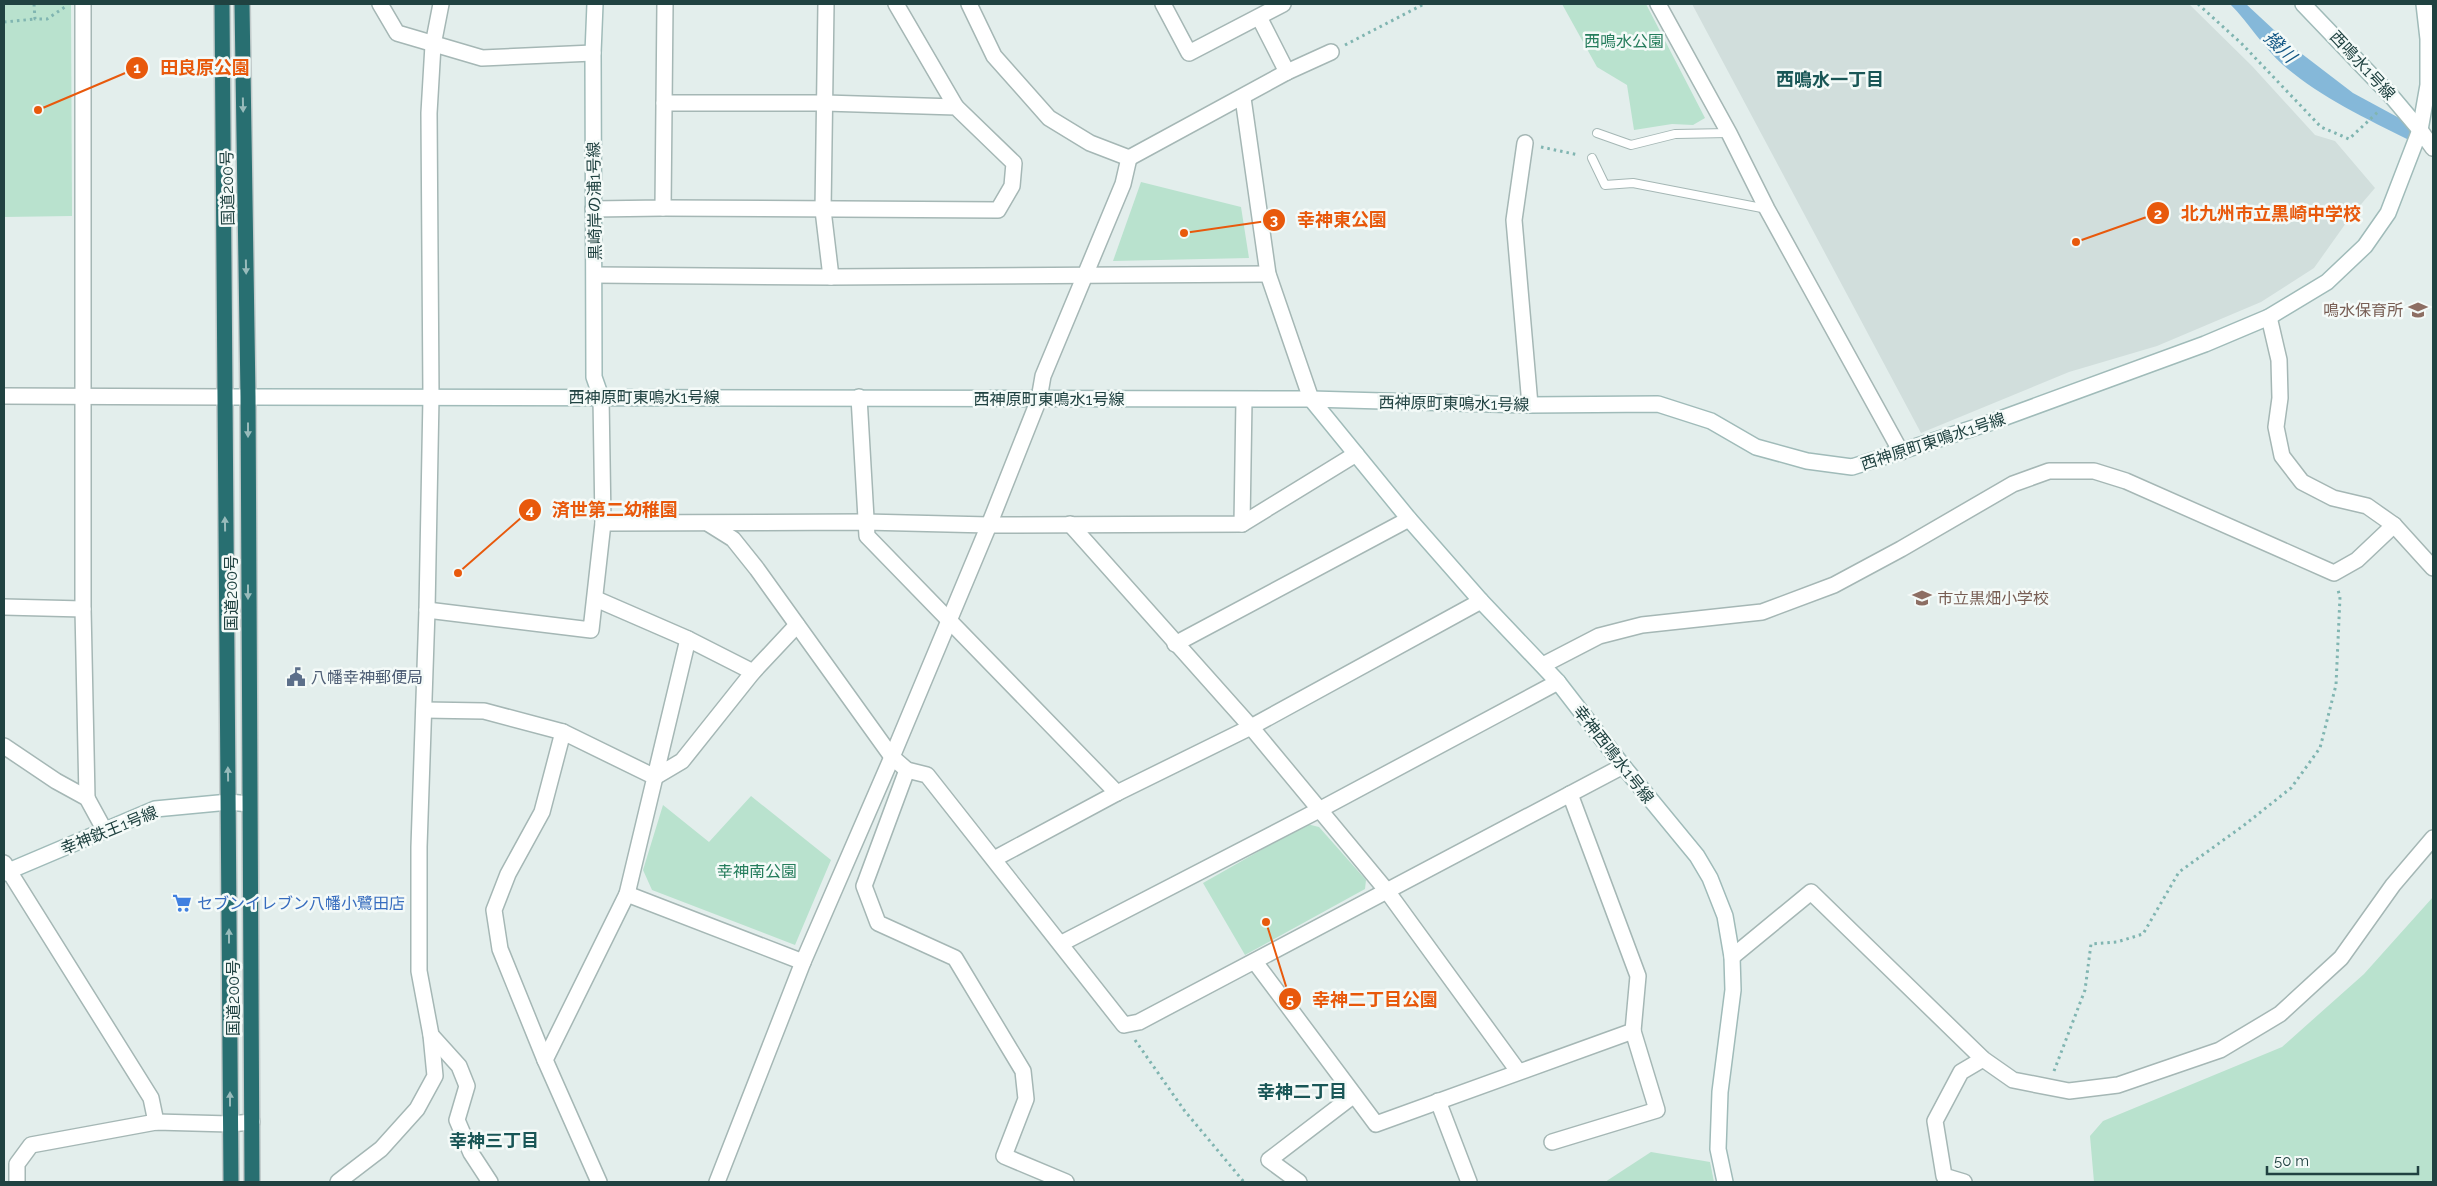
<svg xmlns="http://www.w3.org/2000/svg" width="2437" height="1186" font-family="Raleway,'Noto Sans JP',sans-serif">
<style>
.built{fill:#d1dedc}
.green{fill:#b9e2ce}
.water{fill:#85b8d9}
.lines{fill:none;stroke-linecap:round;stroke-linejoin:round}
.lane-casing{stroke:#a5b7b5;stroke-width:10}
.street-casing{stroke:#a5b7b5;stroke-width:18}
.secondary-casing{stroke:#a0bbb9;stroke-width:18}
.highway-casing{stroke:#c1caca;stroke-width:18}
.path{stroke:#80b5b1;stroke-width:3;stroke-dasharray:2.5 4;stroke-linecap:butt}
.lane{stroke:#fff;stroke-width:8}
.street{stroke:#fff;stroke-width:15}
.secondary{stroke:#fff;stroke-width:15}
.highway{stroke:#286f71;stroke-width:15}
.oneway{fill:#98bbbb}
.labels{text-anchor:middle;stroke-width:5;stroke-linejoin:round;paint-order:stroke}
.park-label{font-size:16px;fill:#257d5c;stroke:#f4faf8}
.street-label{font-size:16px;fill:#204241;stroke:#f4faf8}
.education-label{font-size:16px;fill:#785e54;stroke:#f4faf8;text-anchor:end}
.service-label{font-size:16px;fill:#4e5e75;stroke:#f4faf8;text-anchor:start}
.shop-label{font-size:16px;fill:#366cbe;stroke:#f4faf8;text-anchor:start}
.water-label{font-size:18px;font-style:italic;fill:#135785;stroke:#f4faf8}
.neighbourhood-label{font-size:18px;font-weight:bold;fill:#195656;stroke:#f4faf8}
.leader{fill:none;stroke:#e8590c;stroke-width:2}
.callout-dot{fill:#e8590c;stroke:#f4faf8;stroke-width:2}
.mark-label{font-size:15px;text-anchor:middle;font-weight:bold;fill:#fff}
.callout-label{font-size:18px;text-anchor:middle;font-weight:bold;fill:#e8590c;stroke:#f4faf8;stroke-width:5;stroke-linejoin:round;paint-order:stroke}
</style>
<rect width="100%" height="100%" fill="#e3eeec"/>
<path class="built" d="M 1692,4 L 2189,4 L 2252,66 L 2315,135 L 2335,141 L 2375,188 L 2351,216 L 2314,268 L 2261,302 L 2157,346 L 2069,372 L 1921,433 Z"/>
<g class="green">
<path d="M 4,4 L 71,4 L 72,216 L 4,217 Z"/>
<path d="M 1562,4 L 1646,4 L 1705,118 L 1693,125 L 1672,124 L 1634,130 L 1627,85 L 1597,67 Z"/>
<path d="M 1141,182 L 1241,207 L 1249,258 L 1113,261 Z"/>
<path d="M 751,796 L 831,860 L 795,945 L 652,890 L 643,870 L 663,805 L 709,842 Z"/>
<path d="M 1307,824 L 1319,827 L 1366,880 L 1365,889 L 1245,955 L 1203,883 Z"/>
<path d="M 2433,897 L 2433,1182 L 2094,1182 L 2090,1136 L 2103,1121 L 2282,1047 L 2364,974 Z"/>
<path d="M 1651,1152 L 1710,1162 L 1714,1182 L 1605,1182 Z"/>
</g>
<path class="water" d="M 2230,4 L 2246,4 L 2289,44 L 2353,93 L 2414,126 L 2409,140 C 2365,118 2320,97 2283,65 C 2263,47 2249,23 2230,4 Z"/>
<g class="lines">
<g class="lane-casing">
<g id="lane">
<path d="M 1597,133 L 1631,145 L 1675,134 L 1729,133"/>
<path d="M 1592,158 L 1605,185 L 1633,183 L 1767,209"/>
</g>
</g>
<g class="street-casing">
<g id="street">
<path d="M 83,4 L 83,609 L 87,798"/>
<path d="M 380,4 L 397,33 L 482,58 L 593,53"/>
<path d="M 826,4 L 823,210 L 831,277"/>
<path d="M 896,4 L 956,107"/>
<path d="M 969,4 L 994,56 L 1049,118 L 1090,143 L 1129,158 L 1287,72 L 1331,52"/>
<path d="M 1163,4 L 1189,53 L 1283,4"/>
<path d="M 1658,4 L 1729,133 L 1767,209 L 1901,452"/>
<path d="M 1259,17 L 1287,72"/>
<path d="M 1243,98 L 1268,274 L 1311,399"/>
<path d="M 2420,130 L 2433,148"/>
<path d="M 1525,143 L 1514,220 L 1530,405"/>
<path d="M 663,208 L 998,210 L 1012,186 L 1014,163 L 956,107 L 825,103 L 664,103"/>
<path d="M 593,209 L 663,208 L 665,4"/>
<path d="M 595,275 L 831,277 L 1268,274"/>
<path d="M 2269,317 L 2279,360 L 2280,398 L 2276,427 L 2282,456 L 2302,482 L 2333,498 L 2367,506 L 2394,525 L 2433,568"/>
<path d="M 4,396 L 224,397"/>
<path d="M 859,397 L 867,536 L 1117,793"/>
<path d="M 603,523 L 865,522 L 989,525 L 1242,524 L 1356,454"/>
<path d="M 709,524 L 733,539 L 757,569 L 892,757 L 907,770 L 927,775 L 1124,1025 L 1139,1022 L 1623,766"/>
<path d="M 1070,524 L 1251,727 L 1387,891 L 1518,1071"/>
<path d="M 1242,524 L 1244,400"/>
<path d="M 596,599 L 688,639 L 753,672"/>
<path d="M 4,607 L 83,609"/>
<path d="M 427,610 L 591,630 L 603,523 L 601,397"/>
<path d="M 688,639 L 655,777 L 682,761 L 753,672 L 797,625"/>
<path d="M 1175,644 L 1409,519"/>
<path d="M 1543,665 L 1599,636 L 1642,625 L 1762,612 L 1834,585 L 1901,549 L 2013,484 L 2049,471 L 2094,471 L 2126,481 L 2334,573 L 2357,560 L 2394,525"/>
<path d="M 424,710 L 484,711 L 563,732 L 655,777 L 627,894 L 545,1060"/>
<path d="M 563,732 L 542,812 L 508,874 L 494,910 L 500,949 L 545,1060 L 599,1182"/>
<path d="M 4,746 L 56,781 L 87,798 L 105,831"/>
<path d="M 907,770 L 864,886 L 878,923 L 955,958 L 1023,1071 L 1026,1099 L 1004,1156 L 1066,1182"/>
<path d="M 994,859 L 1117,793 L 1251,727 L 1481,601"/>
<path d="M 4,863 L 151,1098 L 156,1122"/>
<path d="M 627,894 L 803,962"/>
<path d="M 1062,943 L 1319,810 L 1558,682"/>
<path d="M 1732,957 L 1811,892 L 1983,1059 L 2013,1080 L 2069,1091 L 2118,1085 L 2220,1050 L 2280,1014 L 2341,958 L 2393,885 L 2433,838"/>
<path d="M 1255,962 L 1376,1124 L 1633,1031 L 1638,976 L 1570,794"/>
<path d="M 431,1035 L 459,1066 L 467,1086 L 457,1120 L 471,1153 L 490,1182"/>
<path d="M 1438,1101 L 1469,1182"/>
<path d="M 1552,1142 L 1657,1110 L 1633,1031"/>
<path d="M 17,1182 L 17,1164 L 31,1145 L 156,1122 L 230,1124 L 252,1122"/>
<path d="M 338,1182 L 381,1149 L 417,1109 L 435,1076 L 431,1035 L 419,971 L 419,847 L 427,610 L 431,397 L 429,113 L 433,45 L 441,4"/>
<path d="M 717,1182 L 803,962 L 892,757 L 989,525 L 1039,399 L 1043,376 L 1123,184 L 1129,158"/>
<path d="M 1299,1182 L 1269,1160 L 1354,1095"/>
<path d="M 1964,1182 L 1944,1176 L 1935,1121 L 1961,1072 L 1983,1059"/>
</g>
</g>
<g class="secondary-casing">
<g id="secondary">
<path d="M 595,4 L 593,53 L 594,377 L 601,397"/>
<path d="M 2303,4 L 2393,98 L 2420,130"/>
<path d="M 224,397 L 1311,399 L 1530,405 L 1658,404 L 1711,421 L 1756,447 L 1807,461 L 1852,467 L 1992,422 L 2205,344 L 2269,317 L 2327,282 L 2365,246 L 2388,213 L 2420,130 L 2428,85 L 2428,39 L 2424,4"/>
<path d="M 1311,399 L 1409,519 L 1481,601 L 1558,682 L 1623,766 L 1697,856 L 1710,878 L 1725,916 L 1732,957 L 1733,990 L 1720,1092 L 1718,1149 L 1725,1182"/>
<path d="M 4,873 L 155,809 L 229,802 L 249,804"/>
</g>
</g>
<g class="highway-casing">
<g id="highway">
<path d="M 222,4 L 231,1182"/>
<path d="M 242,4 L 248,396 L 252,1182"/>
</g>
</g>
<g class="path">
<path d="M 34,4 L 35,19 L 47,19 L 65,7"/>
<path d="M 2198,4 L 2242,44 L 2321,127 L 2349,139 L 2380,110"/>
<path d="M 4,22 L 35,19"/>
<path d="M 1345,45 L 1424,4"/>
<path d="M 1541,147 L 1579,155"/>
<path d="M 1135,1040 L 1184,1110 L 1244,1182"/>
<path d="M 2054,1071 L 2085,990 L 2091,944 L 2117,942 L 2143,934 L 2179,872 L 2243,826 L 2291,788 L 2320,748 L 2336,685 L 2340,597 L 2338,590"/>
</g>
<use href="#lane" class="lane"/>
<use href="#street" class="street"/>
<use href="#secondary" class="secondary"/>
<use href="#highway" class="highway"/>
</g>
<defs><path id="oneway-solid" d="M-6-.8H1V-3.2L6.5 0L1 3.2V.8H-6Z" transform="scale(1.25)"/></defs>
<g class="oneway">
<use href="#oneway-solid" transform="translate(243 105) rotate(89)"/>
<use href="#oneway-solid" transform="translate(246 267) rotate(89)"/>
<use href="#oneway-solid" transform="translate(248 430) rotate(90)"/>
<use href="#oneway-solid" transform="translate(225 524) rotate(-91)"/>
<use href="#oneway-solid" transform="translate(248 592) rotate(90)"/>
<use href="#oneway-solid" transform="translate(228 774) rotate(-91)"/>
<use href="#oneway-solid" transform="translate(229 936) rotate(-90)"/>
<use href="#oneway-solid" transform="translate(230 1099) rotate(-90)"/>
</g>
<defs>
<g id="school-bare" transform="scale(1.5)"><path d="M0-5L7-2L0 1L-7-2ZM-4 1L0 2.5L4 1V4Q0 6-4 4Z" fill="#8d6e63" stroke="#f4faf8" stroke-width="2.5" paint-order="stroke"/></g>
<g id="civic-bare" transform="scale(1.5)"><path d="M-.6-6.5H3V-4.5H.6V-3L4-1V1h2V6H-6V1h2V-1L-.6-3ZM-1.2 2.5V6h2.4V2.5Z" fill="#5c6f8a" stroke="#f4faf8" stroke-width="2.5" paint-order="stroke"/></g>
<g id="supermarket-bare" transform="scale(1.5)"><path d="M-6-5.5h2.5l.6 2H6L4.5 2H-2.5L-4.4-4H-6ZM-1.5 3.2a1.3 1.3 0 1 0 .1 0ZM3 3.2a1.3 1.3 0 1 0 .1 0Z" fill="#3f7fe0" stroke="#f4faf8" stroke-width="2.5" paint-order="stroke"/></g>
</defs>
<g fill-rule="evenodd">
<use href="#school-bare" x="2418" y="310"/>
<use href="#school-bare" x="1922" y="598"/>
<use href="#civic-bare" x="296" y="677"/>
<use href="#supermarket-bare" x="182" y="903"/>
</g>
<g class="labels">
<g class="park-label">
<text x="1624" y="47">西鳴水公園</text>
<text x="757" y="877">幸神南公園</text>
</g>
<g class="street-label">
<text transform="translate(2363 65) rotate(47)" y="6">西鳴水1号線</text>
<text transform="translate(227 188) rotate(-91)" y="6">国道200号</text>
<text transform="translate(594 201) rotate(-91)" y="6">黒崎岸の浦1号線</text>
<text x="644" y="403">西神原町東鳴水1号線</text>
<text x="1049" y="405">西神原町東鳴水1号線</text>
<text transform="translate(1454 403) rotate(1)" y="6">西神原町東鳴水1号線</text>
<text transform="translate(1933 441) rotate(-18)" y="6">西神原町東鳴水1号線</text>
<text transform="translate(231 593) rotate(-90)" y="6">国道200号</text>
<text transform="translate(1614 754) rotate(52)" y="6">幸神西鳴水1号線</text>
<text transform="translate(109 830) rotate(-22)" y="6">幸神鉄王1号線</text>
<text transform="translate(233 998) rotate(-90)" y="6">国道200号</text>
</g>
<g class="education-label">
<text x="2403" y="316">鳴水保育所</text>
<text x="1937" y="604" text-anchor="start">市立黒畑小学校</text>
</g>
<g class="service-label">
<text x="311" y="683">八幡幸神郵便局</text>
</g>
<g class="shop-label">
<text x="197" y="909">セブンイレブン八幡小鷺田店</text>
</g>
<g class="water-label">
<text transform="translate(2280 47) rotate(44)" y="6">撥川</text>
</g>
<g class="neighbourhood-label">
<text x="1830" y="86">西鳴水一丁目</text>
<text x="1302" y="1098">幸神二丁目</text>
<text x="494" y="1147">幸神三丁目</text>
</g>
</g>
<path class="leader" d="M38 110L137 68M2076 242L2158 213M1184 233L1274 220M458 573L530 510M1266 922L1290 999"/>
<g class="callout-dot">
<circle cx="38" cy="110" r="5"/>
<circle cx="2076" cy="242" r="5"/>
<circle cx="1184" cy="233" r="5"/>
<circle cx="458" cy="573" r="5"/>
<circle cx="1266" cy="922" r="5"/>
<circle cx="137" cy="68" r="12"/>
<circle cx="2158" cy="213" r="12"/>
<circle cx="1274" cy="220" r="12"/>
<circle cx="530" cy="510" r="12"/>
<circle cx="1290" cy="999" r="12"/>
</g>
<g class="mark-label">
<text x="137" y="73">1</text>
<text x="2158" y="219">2</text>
<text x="1274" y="225">3</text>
<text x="530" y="515">4</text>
<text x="1290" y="1005">5</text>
</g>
<g class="callout-label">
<text x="205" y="74">田良原公園</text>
<text x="2271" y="220">北九州市立黒崎中学校</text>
<text x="1342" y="226">幸神東公園</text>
<text x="615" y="516">済世第二幼稚園</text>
<text x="1375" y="1006">幸神二丁目公園</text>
</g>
<rect width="2437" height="1186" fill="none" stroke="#204241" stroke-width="10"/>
<path d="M2267 1166v8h151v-8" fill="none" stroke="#204241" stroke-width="2.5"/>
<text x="2274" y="1166" font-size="15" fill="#204241" stroke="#f4faf8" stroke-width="4" paint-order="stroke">50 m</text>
</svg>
